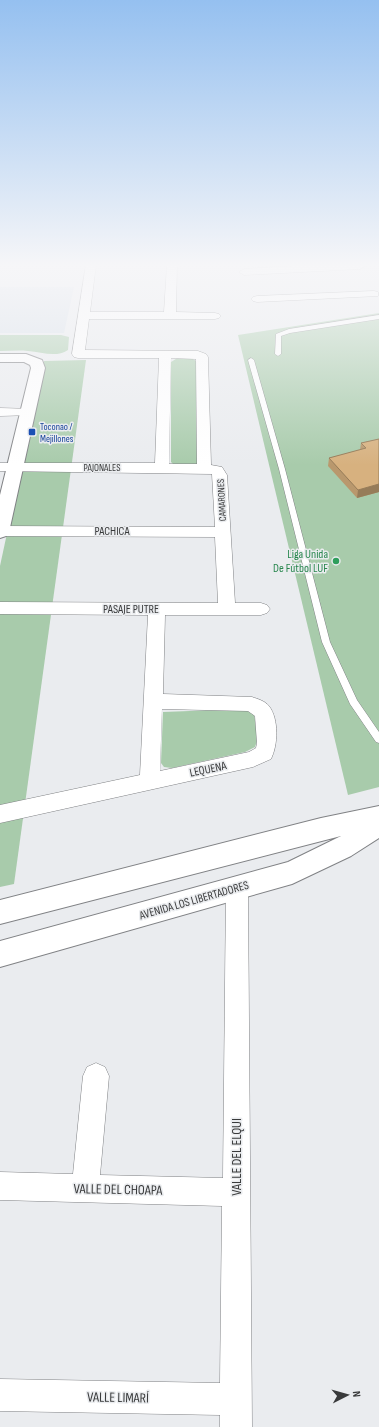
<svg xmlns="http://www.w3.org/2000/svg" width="379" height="1427" font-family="'Sofia Sans Condensed',sans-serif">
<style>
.built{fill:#d8e0e9}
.green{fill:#a8cbab}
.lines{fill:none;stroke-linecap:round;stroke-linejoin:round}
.lane-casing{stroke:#808285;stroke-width:1}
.street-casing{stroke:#808285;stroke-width:1}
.secondary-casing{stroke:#808285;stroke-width:2}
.lane{fill:#fff;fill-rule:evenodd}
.street{fill:#fff;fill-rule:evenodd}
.secondary{fill:#fff;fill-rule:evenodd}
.wall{fill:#b9986d}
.shaded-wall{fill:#967c59}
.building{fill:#d7b17f;stroke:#967c59}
.transit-dot{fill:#1a4fb4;stroke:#eaecef;stroke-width:1.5}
.leisure-dot{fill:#2e9e5b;stroke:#eaecef;stroke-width:1.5}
.labels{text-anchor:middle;stroke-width:3;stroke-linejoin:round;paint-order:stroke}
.far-transit-label{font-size:10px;fill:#164399;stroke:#eaecef;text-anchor:start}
.far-street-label{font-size:10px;fill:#393a3b;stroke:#eaecef}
.street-label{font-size:12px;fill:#393a3b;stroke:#eaecef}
.leisure-label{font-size:12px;fill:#27864d;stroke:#eaecef;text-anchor:end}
.near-street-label{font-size:14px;fill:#393a3b;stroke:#eaecef}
</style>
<rect width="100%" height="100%" fill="#eaecef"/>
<path class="built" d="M 0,287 L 74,287 L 64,333 L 0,333 Z"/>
<g class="green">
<path d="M 379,313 L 379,787 L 348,795 L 238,335 Z"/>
<path d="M 0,335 L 61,335 L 69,337 L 68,350 C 56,358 42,352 28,351 C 19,350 9,351 0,351 Z"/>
<path d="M 179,357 C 187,357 193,357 199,364 L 199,463 L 196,465 L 174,465 L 171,462 L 171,362 Z"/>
<path d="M 86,360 L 14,884 L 0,887 L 0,566 L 44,361 Z"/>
<path d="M 243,709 L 254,714 L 258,738 L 255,747 L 245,752 L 172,768 L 164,767 L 161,763 L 163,712 Z"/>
</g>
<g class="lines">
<g class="lane-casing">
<g id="lane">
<path d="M 379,315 L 379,319 L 290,333 L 281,336 L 281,354 L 278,356 L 275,354 L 276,334 L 289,329 Z"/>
<path d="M 251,358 L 254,360 L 285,469 L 330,642 L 357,700 L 379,732 L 379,743 L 376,742 L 350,704 L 322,642 L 279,469 L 248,360 Z"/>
</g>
</g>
<g class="street-casing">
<g id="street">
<path d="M 86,265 L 96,265 L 90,312 L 164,312 L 167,265 L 177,265 L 176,312 L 215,313 L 219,314 L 221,316 L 219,318 L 215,319 L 89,319 L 85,350 L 198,351 L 206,354 L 208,357 L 211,465 L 222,467 L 227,475 L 235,603 L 261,603 L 267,605 L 270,609 L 267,613 L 261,615 L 165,615 L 163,694 L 252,697 C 258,699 265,701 269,706 C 279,719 278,745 271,759 L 253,767 L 0,823 L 0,805 L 140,775 L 148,615 L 0,614 L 0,602 L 218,603 L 215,537 L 0,536 L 0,526 L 215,527 L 212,474 L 0,471 L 0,463 L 155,463 L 159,358 L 78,358 L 74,357 L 72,354 ZM 171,358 L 196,359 L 197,464 L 169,464 ZM 162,709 L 248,711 L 255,716 L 257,743 L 256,748 L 249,752 L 160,771 Z"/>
<path d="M 309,265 L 365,266 L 360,269 L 244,275 L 239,272 L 244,269 Z"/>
<path d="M 374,291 L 378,292 L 378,296 L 257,302 L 253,301 L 251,299 L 253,297 L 257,296 Z"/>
<path d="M 0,408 L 33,409 L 35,412 L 33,415 L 0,416 Z"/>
<path d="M 237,878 L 245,881 L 248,888 L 252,1427 L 220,1427 L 220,1415 L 0,1411 L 0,1379 L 220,1383 L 222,1206 L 0,1200 L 0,1172 L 73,1174 L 83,1076 L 87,1067 L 96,1063 L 105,1067 L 109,1076 L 100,1175 L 223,1178 L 226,888 L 229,881 Z"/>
</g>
</g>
<g class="secondary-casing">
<g id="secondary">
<path d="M 0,354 L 26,354 L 42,360 L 45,368 L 9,532 L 6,536 L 0,538 L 0,495 L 31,368 L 30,365 L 24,362 L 0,362 Z"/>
<path d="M 379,806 L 379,838 L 351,856 L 292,884 L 0,967 L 0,941 L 288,862 L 341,836 L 0,924 L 0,900 L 321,818 Z"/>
</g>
</g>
<use href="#lane" class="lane"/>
<use href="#street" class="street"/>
<use href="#secondary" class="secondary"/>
</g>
<path class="wall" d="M 379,439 L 379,492 L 357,498 L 328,466 L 329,458 L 360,450 L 361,443 Z"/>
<path class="shaded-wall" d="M 379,484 L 379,492 L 357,498 L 358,490 Z"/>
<path class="building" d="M 379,439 L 379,484 L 358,490 L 329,458 L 366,448 L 361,443 Z"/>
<linearGradient id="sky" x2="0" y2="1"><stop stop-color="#95c0f0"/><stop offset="0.57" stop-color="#f6f6f8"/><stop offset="1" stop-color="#f6f6f8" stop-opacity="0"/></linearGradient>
<rect width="379" height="465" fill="url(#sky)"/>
<rect class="transit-dot" x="28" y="428" width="8" height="8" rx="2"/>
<circle class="leisure-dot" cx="336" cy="561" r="4"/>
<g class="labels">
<g class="far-transit-label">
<text x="40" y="430">Toconao /<tspan x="40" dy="12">Mejillones</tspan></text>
</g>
<g class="far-street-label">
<text x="102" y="471">PAJONALES</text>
<text transform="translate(221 500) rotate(-93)" y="4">CAMARONES</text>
</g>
<g class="street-label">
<text x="112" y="535">PACHICA</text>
<text x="131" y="613">PASAJE PUTRE</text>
<text transform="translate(208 769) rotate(-12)" y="4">LEQUENA</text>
<text transform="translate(194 900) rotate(-16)" y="4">AVENIDA LOS LIBERTADORES</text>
</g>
<g class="leisure-label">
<text x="328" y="558">Liga Unida<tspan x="328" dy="14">De Fútbol LUF</tspan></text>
</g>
<g class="near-street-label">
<text transform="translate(236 1157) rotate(-90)" y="5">VALLE DEL ELQUI</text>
<text transform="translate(118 1189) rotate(1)" y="5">VALLE DEL CHOAPA</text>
<text transform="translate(118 1397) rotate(1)" y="5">VALLE LIMARÍ</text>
</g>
</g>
<g transform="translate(347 1395) rotate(84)" stroke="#eaecef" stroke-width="3" paint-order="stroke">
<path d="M0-3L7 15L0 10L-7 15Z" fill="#393a3b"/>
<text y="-6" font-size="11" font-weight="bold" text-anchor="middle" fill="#393a3b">N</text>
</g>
</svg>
